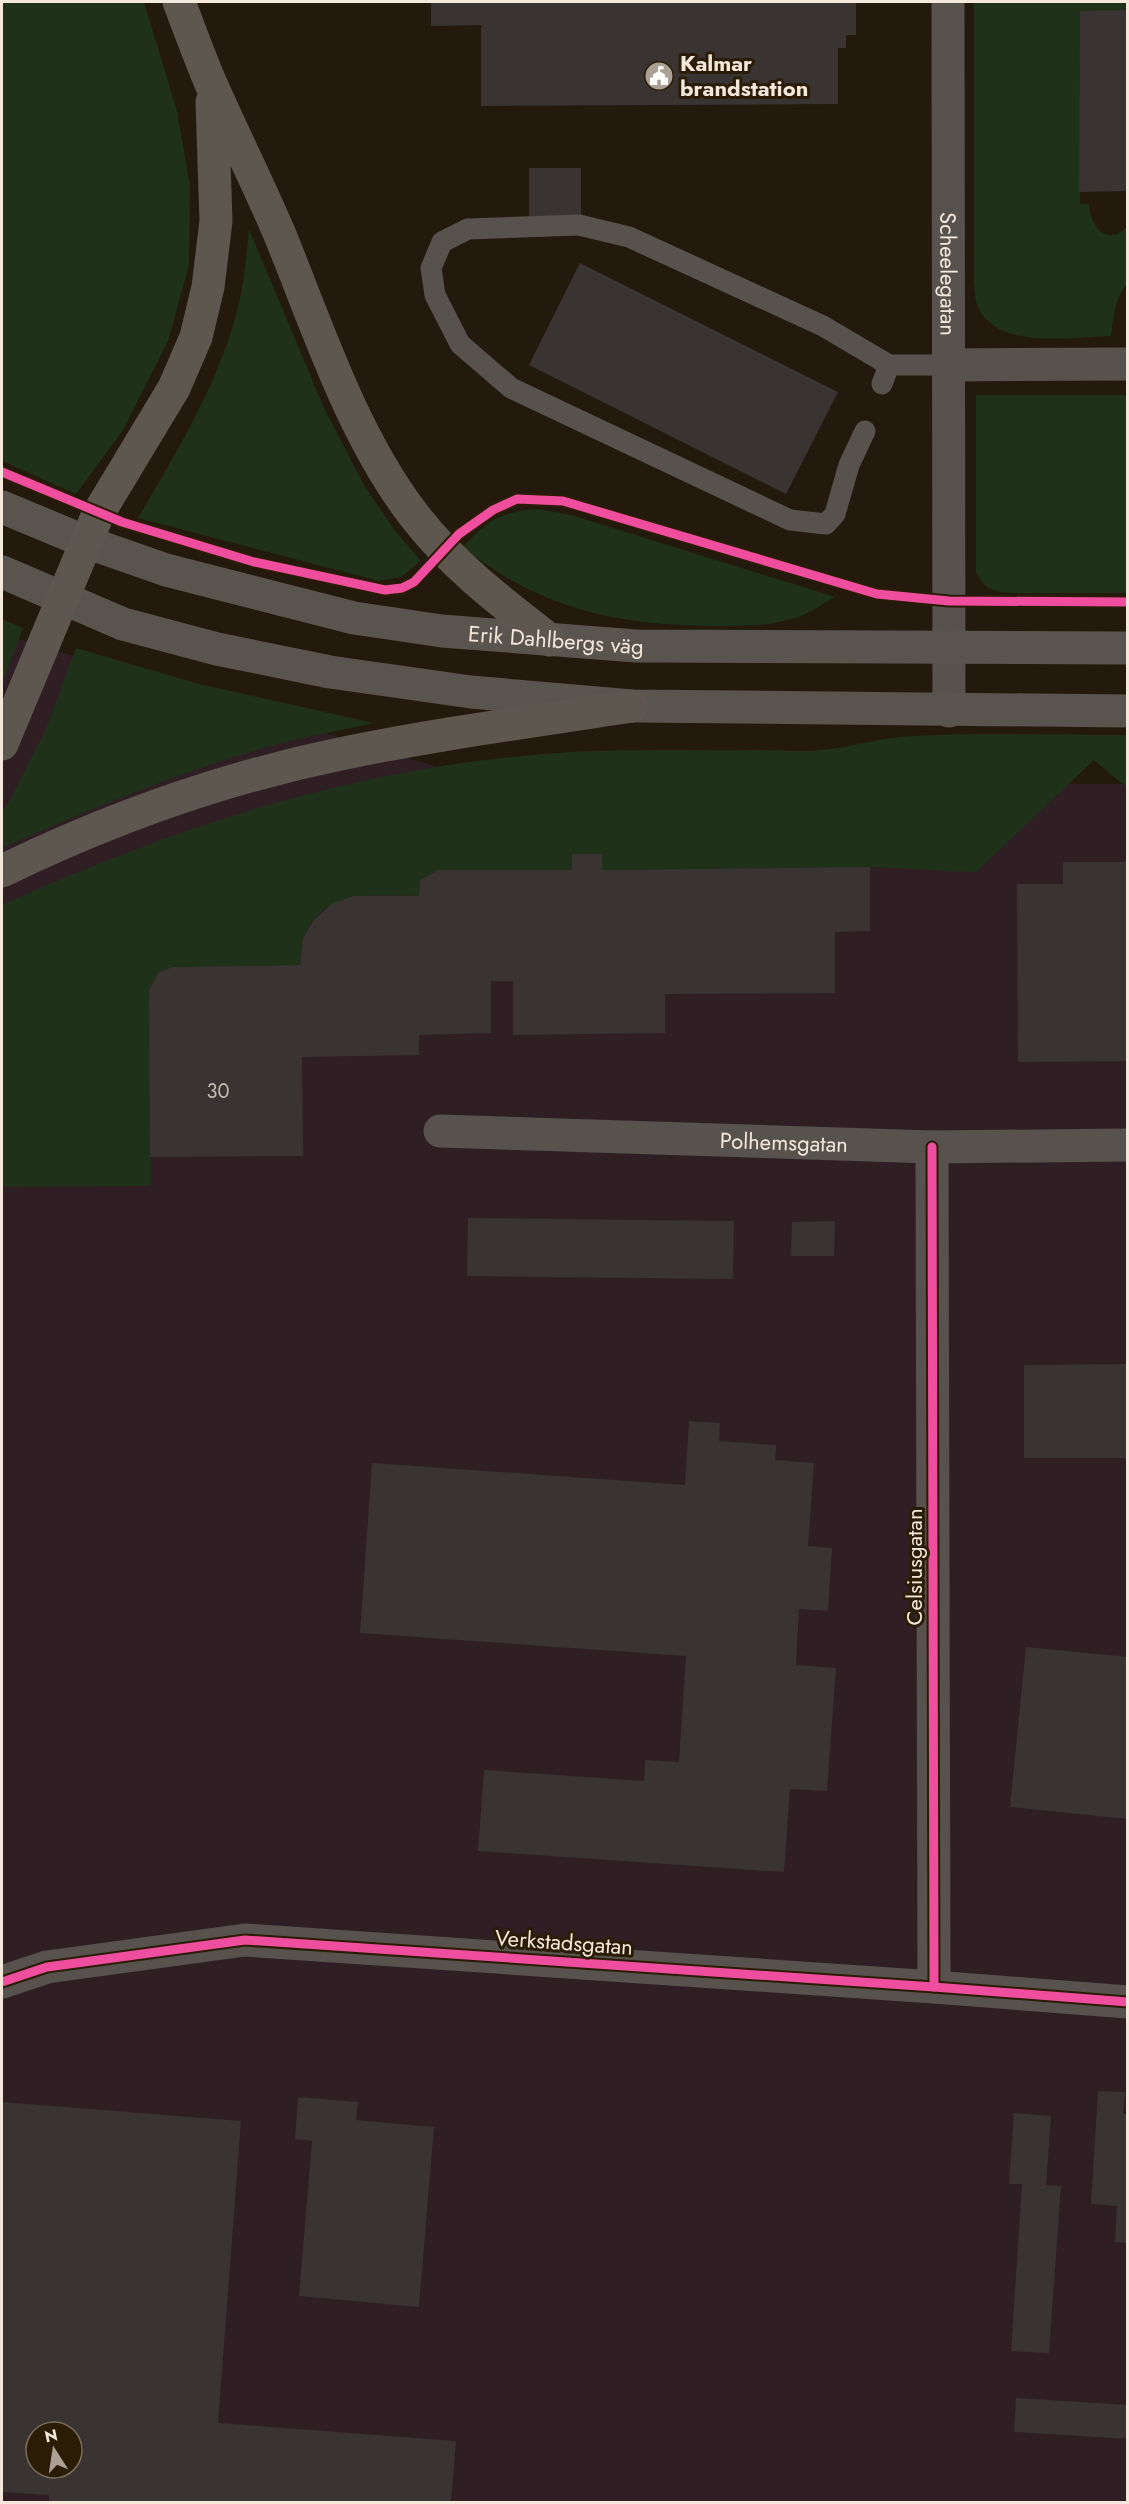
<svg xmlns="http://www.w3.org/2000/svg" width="1129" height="2504" font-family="Jost,sans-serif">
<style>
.industrial{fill:#2f1f25;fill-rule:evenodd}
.green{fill:#1f3119}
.building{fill:#393332;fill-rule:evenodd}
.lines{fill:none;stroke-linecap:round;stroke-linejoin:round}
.lane{stroke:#57524e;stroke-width:21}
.street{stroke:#57524e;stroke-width:33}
.secondary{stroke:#5a544e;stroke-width:33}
.highway{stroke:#5e5750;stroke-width:33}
.cycleway-casing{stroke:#2b1c05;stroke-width:13}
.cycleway{stroke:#ef4d9e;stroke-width:9}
.labels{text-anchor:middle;stroke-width:6;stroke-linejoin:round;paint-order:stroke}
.number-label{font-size:20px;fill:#c4bbb1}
.poi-label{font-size:22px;font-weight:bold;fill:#f3e8db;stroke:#2b1c05;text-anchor:start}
.street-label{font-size:22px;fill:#f3e8db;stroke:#2b1c05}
</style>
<rect width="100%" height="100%" fill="#231a0d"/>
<path class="industrial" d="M 2,634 L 483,781 L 1127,784 L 1127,2502 L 2,2502 ZM 36,2432 L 72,2432 L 72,2468 L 36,2468 Z"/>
<g class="green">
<path d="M 2,2 L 144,2 L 177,111 L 190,186 L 189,265 L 168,341 L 123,430 L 76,494 L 2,461 Z"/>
<path d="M 974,2 L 1127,2 L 1127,10 L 1080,12 L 1080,204 L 1089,204 C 1090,227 1107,247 1127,227 L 1127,284 C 1115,299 1113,318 1111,336 C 1071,337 997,350 978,307 C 975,300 975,291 974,284 Z"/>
<path d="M 249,229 L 324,408 L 365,487 L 396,532 L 421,561 L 401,577 L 379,581 L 138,518 C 176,453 216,388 236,315 C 244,287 246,258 249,229 Z"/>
<path d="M 976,395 L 1127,395 L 1127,593 L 1009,593 C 991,591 984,588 976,572 Z"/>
<path d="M 538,509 L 571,515 L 835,597 C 822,604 809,614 795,618 C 765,627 735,626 704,626 C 611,624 537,607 463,547 C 488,520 500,512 538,509 Z"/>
<path d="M 2,619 L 23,628 L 2,683 Z"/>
<path d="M 76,648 L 199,684 L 374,723 C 338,731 302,737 267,747 C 176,773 88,810 2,848 L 2,812 L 10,800 L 46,729 Z"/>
<path d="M 1127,735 L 1127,788 L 1094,760 L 976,872 L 870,867 L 602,870 L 572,854 L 572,870 L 438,870 L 420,880 L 419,896 C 376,896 323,887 304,937 C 301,945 301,957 300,965 L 172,967 L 158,973 L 149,990 L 151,1186 L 2,1187 L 2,905 C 174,827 355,768 545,754 C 614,748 684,751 753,750 C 776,750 799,752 822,750 C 853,747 883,737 913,736 C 984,732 1057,735 1127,735 Z"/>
</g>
<g class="building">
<path d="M 431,2 L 856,2 L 856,35 L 846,35 L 846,48 L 838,48 L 838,104 L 481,106 L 481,25 L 431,26 Z"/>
<path d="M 1128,10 L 1128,191 L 1079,192 L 1080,11 Z"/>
<rect x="529" y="168" width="52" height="48"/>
<path d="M 580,263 L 838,392 L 786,494 L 529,365 Z"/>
<path d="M 572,854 L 602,854 L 602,870 L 870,867 L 870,931 L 835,932 L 835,993 L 665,994 L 665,1033 L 513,1035 L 513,981 L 491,981 L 491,1033 L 419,1035 L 419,1055 L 302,1057 L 303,1156 L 150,1157 L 149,990 L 158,973 L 172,967 L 300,965 L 303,938 L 313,921 L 331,904 L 354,896 L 419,896 L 420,880 L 438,870 L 572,870 Z"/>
<path d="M 1063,862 L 1128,862 L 1128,1061 L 1018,1062 L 1017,884 L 1063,884 Z"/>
<path d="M 468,1218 L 734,1221 L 733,1279 L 467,1276 Z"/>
<path d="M 835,1221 L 834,1256 L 791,1256 L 792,1222 Z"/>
<path d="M 1128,1364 L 1128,1458 L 1024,1458 L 1024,1365 Z"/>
<path d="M 689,1421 L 720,1423 L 719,1441 L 776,1445 L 775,1460 L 814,1463 L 808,1546 L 832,1548 L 828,1611 L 799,1609 L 796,1665 L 836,1668 L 827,1791 L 790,1789 L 784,1872 L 478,1851 L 484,1770 L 644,1781 L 645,1760 L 679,1762 L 686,1656 L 360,1633 L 372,1463 L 685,1485 Z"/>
<path d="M 1026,1647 L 1128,1657 L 1128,1819 L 1010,1807 Z"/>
<path d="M 1098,2091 L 1125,2092 L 1123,2114 L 1128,2114 L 1128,2243 L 1115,2242 L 1117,2206 L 1091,2204 Z"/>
<path d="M 298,2097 L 358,2102 L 356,2120 L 434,2127 L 419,2307 L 299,2296 L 312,2141 L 295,2139 Z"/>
<path d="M 2,2102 L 241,2121 L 218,2423 L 456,2441 L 451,2502 L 49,2502 L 49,2495 L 2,2492 ZM 36,2432 L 72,2432 L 72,2468 L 36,2468 Z"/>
<path d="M 1014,2113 L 1051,2116 L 1046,2185 L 1061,2186 L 1049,2353 L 1011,2351 L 1022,2184 L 1009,2184 Z"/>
<path d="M 1016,2398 L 1128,2405 L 1128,2439 L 1014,2432 Z"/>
</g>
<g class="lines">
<g class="lane">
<path d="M 889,365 L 948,365"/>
<path d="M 865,431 L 849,465 L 835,514 L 826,524 L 790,520 L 511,388 L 460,344 L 435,295 L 431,268 L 442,242 L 468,229 L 579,225 L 629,237 L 823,326 L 889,365 L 882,384"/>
</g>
<g class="street">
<path id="s1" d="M 948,2 L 949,711"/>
<path d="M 948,365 L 1128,364"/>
<path id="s2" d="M 440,1131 L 932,1147 L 1128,1145"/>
<path d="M 932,1147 L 934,1987"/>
<path d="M 2,1982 L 47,1967 L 245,1940 L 934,1987 L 1128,2002"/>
</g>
<g class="secondary">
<path id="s3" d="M 2,507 L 86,542 L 166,570 L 354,618 L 442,631 L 636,646 L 1128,648"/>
<path d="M 2,572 L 123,624 L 217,649 L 330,672 L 471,692 L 632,706 L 1128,711"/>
</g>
<g class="highway">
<path d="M 179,2 C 190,30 200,59 212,86 C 234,136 259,185 280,235 C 318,328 352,434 413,514 C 451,564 501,602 550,640"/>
<path d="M 2,744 L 98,514 L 174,388 L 196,337 L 208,287 L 216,221 L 212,102"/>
<path d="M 2,871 C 109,819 223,778 340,754 C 436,734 535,721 632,706"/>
</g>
<g class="cycleway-casing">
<g id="cycleway">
<path d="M 2,472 L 122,522 L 254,562 L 385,590 L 402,588 L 414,582 L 459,534 L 493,510 L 517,499 L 563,501 L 877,594 L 949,601 L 1128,602"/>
<path d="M 932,1147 L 934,1987"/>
<path d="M 2,1982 L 47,1967 L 245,1940 L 934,1987 L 1128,2002"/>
</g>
</g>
<use href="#cycleway" class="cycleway"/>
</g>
<defs>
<g id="civic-disc" transform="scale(1.5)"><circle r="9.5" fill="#aaa093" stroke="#2b1c05"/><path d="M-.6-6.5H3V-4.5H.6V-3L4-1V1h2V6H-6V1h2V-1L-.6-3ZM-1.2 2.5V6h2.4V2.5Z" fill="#fff"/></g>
</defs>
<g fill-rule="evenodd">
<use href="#civic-disc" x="659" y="76"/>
</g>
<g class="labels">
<g class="number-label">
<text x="218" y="1098">30</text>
</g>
<g class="poi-label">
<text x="680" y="71">Kalmar<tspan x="680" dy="25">brandstation</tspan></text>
</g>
<g class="street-label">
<text dy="8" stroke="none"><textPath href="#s1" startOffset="272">Scheelegatan</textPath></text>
<text dy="8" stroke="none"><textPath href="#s3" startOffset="573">Erik Dahlbergs väg</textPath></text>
<text dy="8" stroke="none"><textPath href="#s2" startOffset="344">Polhemsgatan</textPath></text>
<text transform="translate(914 1567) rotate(-90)" y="8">Celsiusgatan</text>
<text transform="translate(564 1942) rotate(4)" y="8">Verkstadsgatan</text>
</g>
</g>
<rect width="1129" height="2504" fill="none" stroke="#f3e8db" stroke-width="6"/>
<g transform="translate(54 2450) rotate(348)"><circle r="28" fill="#2b1c05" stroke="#7b6e5b" stroke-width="1.5"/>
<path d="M0-4.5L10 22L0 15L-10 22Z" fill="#aaa093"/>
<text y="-9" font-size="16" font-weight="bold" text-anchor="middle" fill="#f3e8db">N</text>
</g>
</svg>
